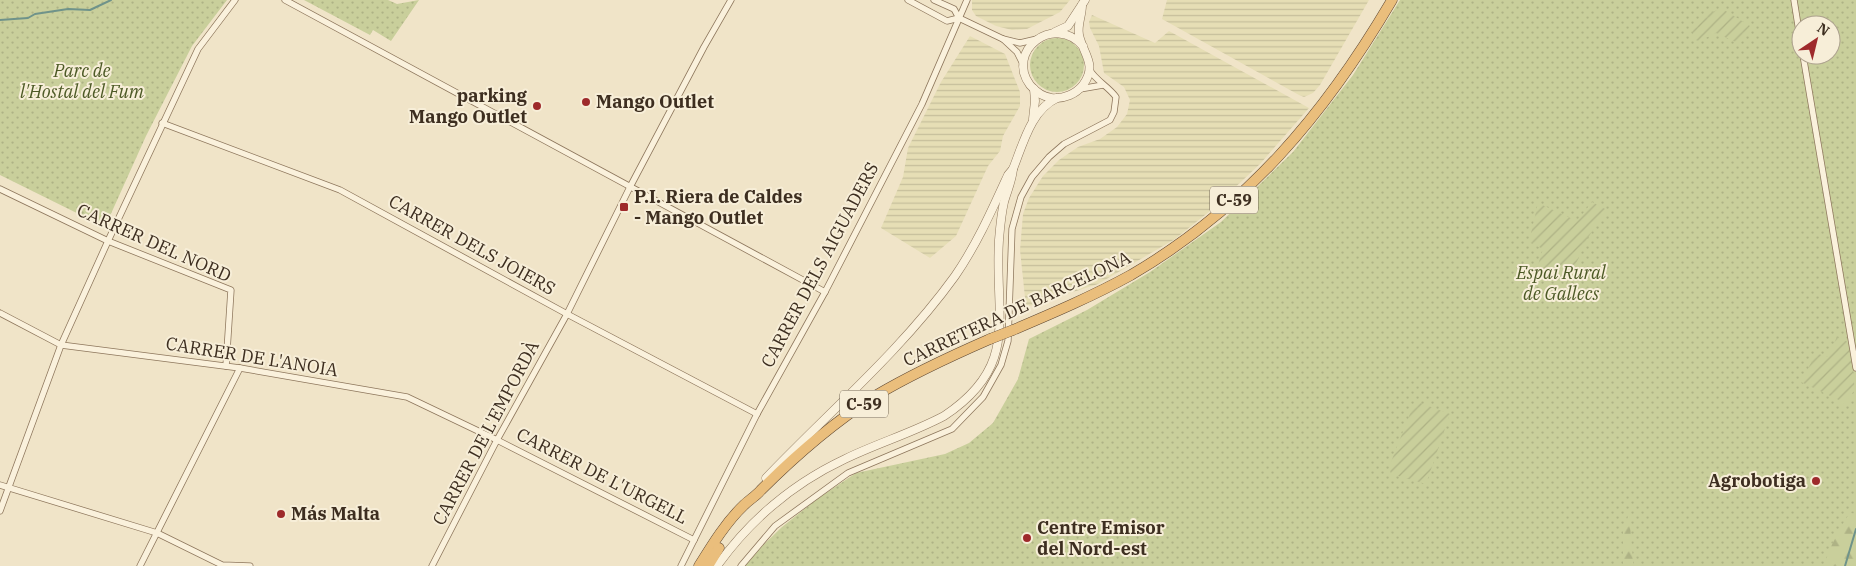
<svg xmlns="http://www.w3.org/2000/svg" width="1856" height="566" font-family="'IBM Plex Serif',serif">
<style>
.farmland{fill:url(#farmland-rules)}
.grass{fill:url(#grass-dots);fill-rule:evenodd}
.forest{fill:url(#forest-firs)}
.garden{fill:url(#garden-furrows)}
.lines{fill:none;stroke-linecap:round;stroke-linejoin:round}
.stream{stroke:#6f938a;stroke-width:2}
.minor-casing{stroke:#8d765c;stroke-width:7}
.tertiary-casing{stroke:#8d765c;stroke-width:9}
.trunk-casing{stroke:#5b4430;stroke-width:11}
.minor{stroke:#faf1dc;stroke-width:5.5}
.tertiary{stroke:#faf1dc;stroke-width:8}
.trunk{stroke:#eabe7c;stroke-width:10}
.trunk-bridge-casing{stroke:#5b4430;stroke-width:11;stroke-linecap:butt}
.trunk-bridge{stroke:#eabe7c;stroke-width:10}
.poi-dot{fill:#9e2a2b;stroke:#f7eed8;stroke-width:2}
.labels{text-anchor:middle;stroke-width:4;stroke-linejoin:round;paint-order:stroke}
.shield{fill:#f7eed8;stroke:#756857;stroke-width:1}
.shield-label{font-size:16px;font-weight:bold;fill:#3d2e20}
.park-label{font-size:18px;font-style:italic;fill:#4d5a26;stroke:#f7eed8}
.poi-label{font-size:18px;font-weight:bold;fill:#3d2e20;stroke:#f7eed8;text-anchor:start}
.street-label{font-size:18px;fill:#3d2e20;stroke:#f7eed8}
</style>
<defs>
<pattern id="farmland-rules" width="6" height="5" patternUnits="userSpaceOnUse" patternTransform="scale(1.25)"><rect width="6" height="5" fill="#e6deb5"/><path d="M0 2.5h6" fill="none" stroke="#c6bf9b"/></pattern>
<pattern id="grass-dots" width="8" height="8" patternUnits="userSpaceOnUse" patternTransform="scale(1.25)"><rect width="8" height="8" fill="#c9cf9b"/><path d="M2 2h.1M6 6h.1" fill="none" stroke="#aeb285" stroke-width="1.8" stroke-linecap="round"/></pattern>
<pattern id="forest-firs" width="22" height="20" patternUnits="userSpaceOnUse" patternTransform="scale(1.25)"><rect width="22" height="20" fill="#c9cf9b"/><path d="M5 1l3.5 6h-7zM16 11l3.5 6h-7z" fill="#aeb285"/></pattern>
<pattern id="garden-furrows" width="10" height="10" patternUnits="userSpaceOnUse" patternTransform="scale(1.25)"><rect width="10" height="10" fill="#c9cf9b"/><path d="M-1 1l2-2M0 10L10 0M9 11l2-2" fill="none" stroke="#aeb285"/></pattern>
</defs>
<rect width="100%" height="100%" fill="#f0e4c8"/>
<g class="farmland">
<path d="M 972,0 L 1070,0 L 1060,12 L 1027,29 L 1012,30 L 996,26 L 976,16 L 972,10 Z"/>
<path d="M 1167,0 L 1369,0 L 1320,85 L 1313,93 L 1304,97 L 1299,95 L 1162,19 Z"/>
<path d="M 1092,15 L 1155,43 L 1169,31 L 1309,108 L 1260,164 L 1210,211 L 1175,239 L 1098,284 L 1026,307 L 1020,250 L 1023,214 L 1029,198 L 1043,176 L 1059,160 L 1078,147 L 1100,139 L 1117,127 L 1127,114 L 1130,100 L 1124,87 L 1104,73 L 1099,46 L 1090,28 L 1089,22 Z"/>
<path d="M 970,36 L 1005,54 L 1020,92 L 1020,106 L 1003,136 L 1000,151 L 988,166 L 956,236 L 930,258 L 881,228 L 903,177 L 908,148 L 941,82 Z"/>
</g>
<g class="grass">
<path d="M 0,0 L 227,0 L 192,46 L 146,136 L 105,227 L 0,175 Z"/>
<path d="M 304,0 L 388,0 L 397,4 L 419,0 L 391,41 L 373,30 L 370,35 Z"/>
<path d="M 1400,0 L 1856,0 L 1856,566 L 745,566 L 754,554 L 782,527 L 817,499 L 856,473 L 945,454 L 969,443 L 993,423 L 1018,379 L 1029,339 L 1087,310 L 1150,272 L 1221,222 L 1293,152 L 1353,75 ZM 1801,25 L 1831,25 L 1831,55 L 1801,55 Z"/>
<circle cx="1057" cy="65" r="27"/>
</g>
<g class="forest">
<path d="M 1850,513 L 1856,514 L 1856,566 L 1824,566 C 1830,546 1838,530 1850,513 Z"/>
<path d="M 1629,514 L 1633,561 L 1633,566 L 1623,566 L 1623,530 Z"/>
</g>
<g class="garden">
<path d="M 1721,8 L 1750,26 L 1740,44 L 1716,33 L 1699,41 L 1692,39 L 1694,21 Z"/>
<path d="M 1592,202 L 1607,210 L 1587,239 L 1567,284 L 1537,268 L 1543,249 L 1529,242 L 1538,203 L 1577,221 Z"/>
<path d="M 1837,337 L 1848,342 L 1855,389 L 1848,400 L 1841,406 L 1841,401 L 1801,382 L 1816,353 L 1827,357 Z"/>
<path d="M 1415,401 L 1450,414 L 1426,484 L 1391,474 L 1389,467 Z"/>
</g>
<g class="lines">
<g class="stream">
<path d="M 0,20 L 28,18 L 35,14 L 68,9 L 90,10 L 111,0"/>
<path d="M 1845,566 L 1856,529"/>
</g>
<g class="minor-casing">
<g id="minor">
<path d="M 285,0 L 825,292"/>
<path d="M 908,0 L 947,21 L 959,18"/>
<path d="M 934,0 L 954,9 L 959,18 L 1003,39 L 1020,43 L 1037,39"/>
<path d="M 1794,0 L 1801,44"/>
<path d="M 1003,39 L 1017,52 L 1023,64"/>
<path d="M 1803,55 L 1856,368"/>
<path d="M 1080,89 L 1103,85"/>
<path d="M 162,123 L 340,190 L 567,314 L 757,414"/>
<path d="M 0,189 L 108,241 L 231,290 L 226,366"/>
<path d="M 0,313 L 61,345 L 240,368 L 407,397 L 497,440 L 694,540"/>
<path d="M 0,485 L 157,533 L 222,565 L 250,566"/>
<path d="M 0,511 L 61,345 L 108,241 L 198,49 L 235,0"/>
<path d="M 140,566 L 240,368"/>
<path d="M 432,566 L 497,440 L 567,314 L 630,187 L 704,47 L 731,0"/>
<path d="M 681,566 L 757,414 L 825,292 L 922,104 L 967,0"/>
<path d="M 741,566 L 775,526 L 848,473 L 952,429 L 983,397 L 1001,365 L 1008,341 L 1012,229 L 1021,197 L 1032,177 L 1049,157 L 1064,144 L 1110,120 L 1114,112 L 1116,97 C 1108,86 1096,81 1089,69"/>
</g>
</g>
<g class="tertiary-casing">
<g id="tertiary">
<path d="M 1082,5 C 1082,16 1077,25 1079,35 C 1083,54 1098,65 1083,85 C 1076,94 1064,99 1052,98 C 1043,97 1036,92 1030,85 C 1005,51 1054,13 1083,46"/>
<path d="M 1055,32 L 1068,26 L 1085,0"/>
<path d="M 1033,119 L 1035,101 L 1034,89"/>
<path d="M 766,478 C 829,412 901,351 955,276 C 977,244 992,210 1008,175 L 1013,169 C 1023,144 1031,110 1057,98"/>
<path d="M 717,566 C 750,520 794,483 845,459 C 878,443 912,433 944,416 C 1021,365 994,316 999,240 C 1000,228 1001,215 1004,202 C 1007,191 1012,181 1013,169"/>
</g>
</g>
<g class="trunk-casing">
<g id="trunk">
<path d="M 1013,330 C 1053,313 1093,296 1131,275 C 1246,208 1325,114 1392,0"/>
<path d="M 699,566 C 712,545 726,522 744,505 C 749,500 756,496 761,490 C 796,455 833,423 875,396 C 912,374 951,356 990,339"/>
<path d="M 708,566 L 719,548"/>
</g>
</g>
<use href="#minor" class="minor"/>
<use href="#tertiary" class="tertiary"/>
<use href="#trunk" class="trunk"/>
<g class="trunk-bridge-casing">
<path id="trunk-bridge" d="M 990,339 L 1013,330"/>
</g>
<use href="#trunk-bridge" class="trunk-bridge"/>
</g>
<g class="poi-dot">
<circle cx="586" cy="102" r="5"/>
<circle cx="537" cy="106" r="5"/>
<rect x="619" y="202" width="10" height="10" rx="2.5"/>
<circle cx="1816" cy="481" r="5"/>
<circle cx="281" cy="514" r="5"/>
<circle cx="1027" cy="538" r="5"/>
</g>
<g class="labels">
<g class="shield">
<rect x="1210" y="186.5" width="48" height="27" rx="4"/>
<rect x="840" y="390.5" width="48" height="27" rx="4"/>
</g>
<g class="shield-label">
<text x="1234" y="206">C-59</text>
<text x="864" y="410">C-59</text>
</g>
<g class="park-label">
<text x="82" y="77">Parc de<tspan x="82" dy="21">l'Hostal del Fum</tspan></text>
<text x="1561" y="279">Espai Rural<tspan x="1561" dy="21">de Gallecs</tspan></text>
</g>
<g class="poi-label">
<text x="527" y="102" text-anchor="end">parking<tspan x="527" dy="21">Mango Outlet</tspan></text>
<text x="596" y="108">Mango Outlet</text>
<text x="634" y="203">P.I. Riera de Caldes<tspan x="634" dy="21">- Mango Outlet</tspan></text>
<text x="1806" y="487" text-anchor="end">Agrobotiga</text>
<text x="291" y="520">Más Malta</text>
<text x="1037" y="534">Centre Emisor<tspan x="1037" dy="21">del Nord-est</tspan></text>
</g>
<g class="street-label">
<text transform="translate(154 243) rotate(24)" y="6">CARRER DEL NORD</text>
<text transform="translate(472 245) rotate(29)" y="6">CARRER DELS JOIERS</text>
<text transform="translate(820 265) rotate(-62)" y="6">CARRER DELS AIGUADERS</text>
<text transform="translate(1017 309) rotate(-25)" y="6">CARRETERA DE BARCELONA</text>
<text transform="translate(252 357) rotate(9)" y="6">CARRER DE L'ANOIA</text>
<text transform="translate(486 433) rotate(-62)" y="6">CARRER DE L'EMPORDÀ</text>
<text transform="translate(602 476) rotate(27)" y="6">CARRER DE L'URGELL</text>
</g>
</g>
<g transform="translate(1816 40) rotate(35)"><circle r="24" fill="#f7eed8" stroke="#ada18e"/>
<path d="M0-4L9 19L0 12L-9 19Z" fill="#9e2a2b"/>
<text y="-8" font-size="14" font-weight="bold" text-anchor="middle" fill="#3d2e20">N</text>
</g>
</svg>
